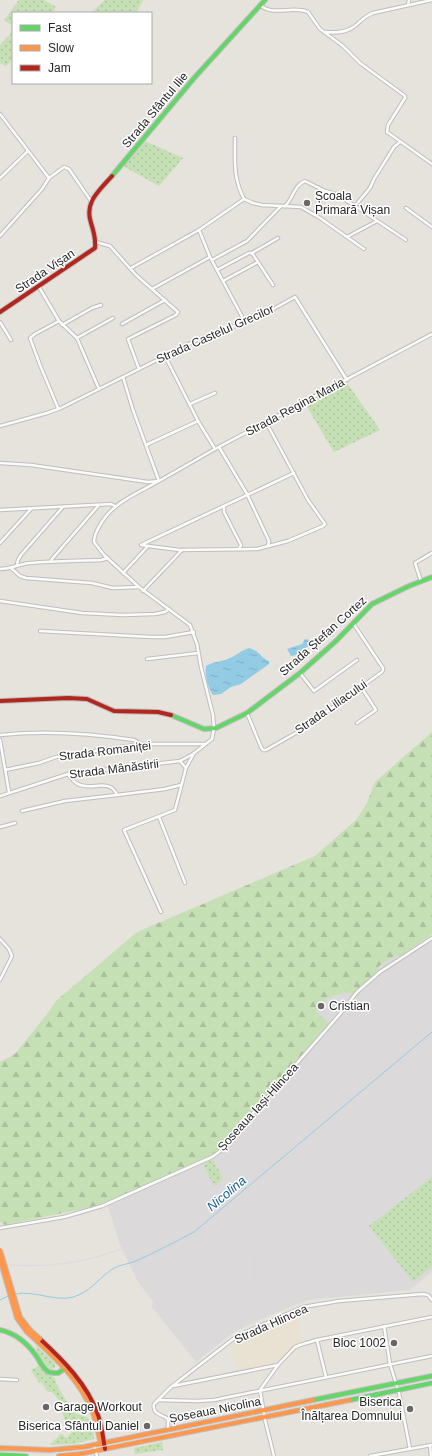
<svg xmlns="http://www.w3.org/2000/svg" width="432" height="1456" font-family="Helvetica,sans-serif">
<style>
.industrial{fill:#dcd9db}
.education{fill:#e9e1d1}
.grass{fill:url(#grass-dots)}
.forest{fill:url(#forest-firs)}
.water{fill:url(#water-ripples)}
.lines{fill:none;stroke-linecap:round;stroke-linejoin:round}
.stream{stroke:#93cbe4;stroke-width:1}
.street-casing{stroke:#bfbebe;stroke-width:4.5}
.fast-casing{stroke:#bfbebe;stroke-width:6}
.slow-casing{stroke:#bfbebe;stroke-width:6}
.jam-casing{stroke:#bfbebe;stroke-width:6}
.street{stroke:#fbfbfa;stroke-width:2.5}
.fast{stroke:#63d668;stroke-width:4}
.slow{stroke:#ff974d;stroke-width:4}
.jam{stroke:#b3261e;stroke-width:4}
.tram{stroke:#dcdbdd;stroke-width:1}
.rail{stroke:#dcdbdd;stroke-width:1}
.slow-bridge-casing{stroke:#bfbebe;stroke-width:6;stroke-linecap:butt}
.slow-bridge{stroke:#ff974d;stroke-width:4}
.poi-dot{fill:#6a6866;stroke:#fff;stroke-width:1.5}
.labels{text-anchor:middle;stroke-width:3;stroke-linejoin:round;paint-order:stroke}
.street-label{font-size:12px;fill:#272727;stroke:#fff}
.poi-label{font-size:12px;fill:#272727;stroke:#fff;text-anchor:start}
.water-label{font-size:13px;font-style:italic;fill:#135e8f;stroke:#fff}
</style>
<defs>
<pattern id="grass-dots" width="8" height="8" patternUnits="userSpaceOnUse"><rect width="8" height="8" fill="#c6e0b6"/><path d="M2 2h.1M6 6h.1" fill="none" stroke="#aac09c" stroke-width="1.8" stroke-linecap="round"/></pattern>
<pattern id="forest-firs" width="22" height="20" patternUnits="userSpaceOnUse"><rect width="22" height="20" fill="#c6e0b6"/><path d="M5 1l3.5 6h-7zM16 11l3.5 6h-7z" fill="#aac09c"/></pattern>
<pattern id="water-ripples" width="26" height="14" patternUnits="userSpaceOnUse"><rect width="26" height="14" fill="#93cbe4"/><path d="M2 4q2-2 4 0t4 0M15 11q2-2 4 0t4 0" fill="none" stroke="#7faec4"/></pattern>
</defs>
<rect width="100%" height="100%" fill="#e6e2dc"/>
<path class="industrial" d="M 432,935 L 432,1272 L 409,1290 L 308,1300 L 290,1307 L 250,1324 L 231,1334 L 196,1362 L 152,1307 L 153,1302 L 138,1282 L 120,1245 L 107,1203 L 218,1153 L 328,1024 L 316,1011 L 326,999 L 346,992 L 354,994 L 377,972 L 379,966 L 395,956 L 400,956 Z"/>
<path class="education" d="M 296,1315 L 301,1342 L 294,1346 L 278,1363 L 237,1371 L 230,1345 L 243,1336 Z"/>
<g class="grass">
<path d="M 19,0 L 44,0 L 56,7 L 52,13 L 13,13 L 13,26 L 4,20 Z"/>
<path d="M 105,0 L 143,0 L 136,13 L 91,13 Z"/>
<path d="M 13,31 L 13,59 L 6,66 L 0,63 L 0,45 Z"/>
<path d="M 145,141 L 183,158 L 159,186 L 123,166 Z"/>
<path d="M 347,383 L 380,430 L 334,452 L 306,405 Z"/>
<path d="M 213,1160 L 223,1179 L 214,1186 L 203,1164 Z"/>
<path d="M 432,1177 L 432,1267 L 413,1282 L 369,1226 Z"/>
<path d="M 36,1345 L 55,1363 L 55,1368 L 51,1369 C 43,1364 37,1355 36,1345 Z"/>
<path d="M 39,1366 L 44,1372 L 54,1377 L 58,1387 L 67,1402 L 62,1404 L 52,1392 L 48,1392 L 41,1382 L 39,1383 L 31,1370 Z"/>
<path d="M 69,1405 L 76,1414 L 87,1417 L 92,1422 L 94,1439 L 73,1444 L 50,1445 L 50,1444 L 58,1437 L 59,1435 L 62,1434 L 66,1438 L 75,1429 L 65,1420 L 62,1411 L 65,1409 L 63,1406 Z"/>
<path d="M 162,1442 L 163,1450 L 135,1454 L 134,1448 Z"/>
</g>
<path class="forest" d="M 432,732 L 432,934 L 400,956 L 395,956 L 379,966 L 377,972 L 353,994 L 346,992 L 326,999 L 316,1011 L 329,1024 L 218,1153 L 101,1205 L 5,1225 L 0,1222 L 0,1062 L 15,1054 L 47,1014 L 56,1001 L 137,932 L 315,856 L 357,819 L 367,803 L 375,782 Z"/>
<g class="water">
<path d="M 305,639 L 310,640 L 312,643 L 311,646 L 306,647 L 304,650 L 298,652 L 296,655 L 291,656 L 287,649 L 302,644 Z"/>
<path d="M 249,648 C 260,651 261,658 269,661 L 269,664 L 241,684 L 231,687 L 221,694 L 213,695 C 207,686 205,676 206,666 C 214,661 222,662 230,658 C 237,655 242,650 249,648 Z"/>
</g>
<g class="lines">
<g class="stream">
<path d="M 15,1294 C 35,1290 54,1302 73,1297 C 89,1293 98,1279 111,1270 C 118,1265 128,1264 136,1261 C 156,1252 175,1242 194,1232 L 432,1032"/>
<path d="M 0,1300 L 8,1296"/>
</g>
<g class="street-casing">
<g id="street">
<path d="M 260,5 C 274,17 292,5 308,12 L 320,29 L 343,46 L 360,63 L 405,96 L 405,98 L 388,125 L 387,132 L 432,164"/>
<path d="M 408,5 L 409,0"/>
<path d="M 324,32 C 335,33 346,33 355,26 C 361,21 365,16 373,13 L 432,0"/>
<path d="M 0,114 L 49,178"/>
<path d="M 235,138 C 235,161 233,178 244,199 L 253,203 L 262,205 L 301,207 L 320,218 L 364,249"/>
<path d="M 0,178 L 28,151"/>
<path d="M 285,206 C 293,199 294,185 305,181 L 325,191 L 336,194 L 355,206 L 406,240"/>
<path d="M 355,206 L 370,188 L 374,179 L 394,147 L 400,142"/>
<path d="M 406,208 L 432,227"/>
<path d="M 199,230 L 210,257 L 245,322"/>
<path d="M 0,236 L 42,189 L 49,178 L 64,167 L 69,169 L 91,201"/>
<path d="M 347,237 L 377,221"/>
<path d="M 96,242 L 110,246 L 136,275 L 178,312 L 176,315 L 128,339 L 139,369"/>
<path d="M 252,253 L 278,238"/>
<path d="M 212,260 L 247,241 L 281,206"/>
<path d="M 131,268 L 199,230 L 244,199"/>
<path d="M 217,270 L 249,253 L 252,253 L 273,285"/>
<path d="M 223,281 L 258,262"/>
<path d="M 39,287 L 59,321 L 77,338 L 99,389"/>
<path d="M 152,289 L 210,257"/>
<path d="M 0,322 L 11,340"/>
<path d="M 122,324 L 165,300"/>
<path d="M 62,325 L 92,308 L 101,305"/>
<path d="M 77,338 L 113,318"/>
<path d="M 165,356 L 198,421"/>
<path d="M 190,404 L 215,393"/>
<path d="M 58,408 L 40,365 L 30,338 L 35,334 L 59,321"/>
<path d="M 266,422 L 308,500 L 325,524 L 323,526 L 288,541 L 257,549 L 179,550 L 141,545 L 294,473"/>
<path d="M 0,426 L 47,413 L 61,408 L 199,339 L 257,318 L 295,297 L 347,380"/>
<path d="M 146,445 L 198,421 L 215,449"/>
<path d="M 219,447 L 247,494 L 269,541 L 268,546"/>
<path d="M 0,463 L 31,465 L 148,482 L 159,481 L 215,449 L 432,334"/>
<path d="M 224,506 L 224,512 L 241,545 L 239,549"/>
<path d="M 0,510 L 111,504 L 115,506"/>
<path d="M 0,543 L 31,509"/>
<path d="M 51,562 L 52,559 L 98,506"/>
<path d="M 17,565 L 18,560 L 21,555 L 62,508"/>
<path d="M 11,568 L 20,576 L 26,578 L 92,583 L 113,588 L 139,587"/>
<path d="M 0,569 C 11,569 19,564 30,563 C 54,561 78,561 101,560 L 108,558"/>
<path d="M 123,573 L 148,546"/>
<path d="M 421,581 L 415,563 L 432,553"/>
<path d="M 143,591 L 182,550"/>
<path d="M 0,601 L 82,613 L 123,615 L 155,614 L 165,612 L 169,609"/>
<path d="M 40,631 L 151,637 L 165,637 L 194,632"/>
<path d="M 147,659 L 198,653"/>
<path d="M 300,673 L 314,691 L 357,660"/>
<path d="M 247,713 L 261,747 L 263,750 L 266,750 L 301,730 L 382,672 L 383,670 L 383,668 L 353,623"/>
<path d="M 357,723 L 376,710 L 361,687"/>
<path d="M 0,735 C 46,730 88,733 134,740 L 141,744"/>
<path d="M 0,740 L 9,792"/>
<path d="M 180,761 L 186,768"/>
<path d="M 5,770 L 39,763 L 56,757 L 141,744 L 206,744"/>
<path d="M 68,774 C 71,778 74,783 80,785 C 93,790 110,778 117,795 L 165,789 L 181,785"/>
<path d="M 0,796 L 68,774 L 180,761 L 193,754 L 212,739 L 214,728 L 213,715 L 201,667 L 197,644 L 190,625 L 139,587 L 104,555 L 94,542 C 94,537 96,532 99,527 C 111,503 136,494 159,481 L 133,410 L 123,377"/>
<path d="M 22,811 L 65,801 L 117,795"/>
<path d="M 159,817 L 185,883"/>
<path d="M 0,827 L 15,823"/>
<path d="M 161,912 L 124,830 L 175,810 L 186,768 L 193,755"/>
<path d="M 0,939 L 9,949 L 12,956 L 0,980"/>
<path d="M 0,1228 L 64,1217 L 102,1206 L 212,1157 L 219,1152 L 340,1014 L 357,992 L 380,972 L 432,938"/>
<path d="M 384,1326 L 390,1364 L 399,1393 L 410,1449"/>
<path d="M 317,1340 L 326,1377"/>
<path d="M 0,1379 L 17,1380"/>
<path d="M 173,1386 L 278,1365"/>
<path d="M 158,1400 L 197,1401 L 214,1400 L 432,1356"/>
<path d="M 168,1430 L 168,1419 C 162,1414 152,1415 154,1404 L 171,1387 L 237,1336 L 303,1307 L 339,1301 L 423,1294 L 428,1295 L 432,1300"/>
<path d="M 94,1445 L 97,1456"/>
<path d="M 430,1445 L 431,1456"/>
<path d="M 274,1456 L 265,1420 L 260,1390 L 278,1365 L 295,1347 L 300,1345 L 317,1340 L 432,1317"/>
<path d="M 370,1456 L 432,1445"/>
</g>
</g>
<g class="fast-casing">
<g id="fast">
<path d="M 112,176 L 195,77 L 265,0"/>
<path d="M 171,715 L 204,729 L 216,728 L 247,713 L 300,673 L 336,641 L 372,604 L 409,586 L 432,577"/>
<path d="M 0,1330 C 15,1333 28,1344 37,1357 C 40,1362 43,1369 49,1372 C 51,1373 55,1373 58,1373 L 67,1367"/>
<path d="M 313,1400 L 432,1376"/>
<path d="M 350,1400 L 432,1383"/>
<path d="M 0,1454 L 26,1456"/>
</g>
</g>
<g class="slow-casing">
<g id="slow">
<path d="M 38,1342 C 60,1362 82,1384 93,1413 C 97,1424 99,1437 102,1449"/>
<path d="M 0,1448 L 50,1450 L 84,1447 L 313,1400"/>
<path d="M 59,1456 L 79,1454 L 350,1400"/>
</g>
</g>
<g class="jam-casing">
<g id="jam">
<path d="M 0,312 L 95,248 C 96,239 94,232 91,223 C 84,202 99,191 112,176"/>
<path d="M 0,701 L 68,698 L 87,699 L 114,711 L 158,712 L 171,715"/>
<path d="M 40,1339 C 63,1360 88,1385 98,1415 C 102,1426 103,1438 105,1449"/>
</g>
</g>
<use href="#street" class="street"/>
<use href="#fast" class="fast"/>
<use href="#slow" class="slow"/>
<use href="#jam" class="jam"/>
<path class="tram" d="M 0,1452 L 46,1454 L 85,1450 L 432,1380"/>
<g class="rail">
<path d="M 0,1264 C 86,1273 151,1244 217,1191 L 432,1010"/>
<path d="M 213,1269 L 241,1245 L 254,1231"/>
<path d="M 222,1280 C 233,1271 242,1260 249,1246"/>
<path d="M 235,1320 L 287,1277 L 306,1245 L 318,1231 L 432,1139"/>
<path d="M 219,1333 L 237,1311 L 244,1299 L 249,1280 L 249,1256 L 255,1231 L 273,1196 L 298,1173 L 432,1063"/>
<path d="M 200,1347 L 223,1331"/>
</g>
<g class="slow-bridge-casing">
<g id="slow-bridge">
<path d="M 0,1250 L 20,1317 L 30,1330 L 40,1339"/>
<path d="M 0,1259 L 17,1318 L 27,1332 L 38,1342"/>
</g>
</g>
<use href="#slow-bridge" class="slow-bridge"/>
</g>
<g class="poi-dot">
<circle cx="307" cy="203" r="4"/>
<circle cx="321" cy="1006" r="4"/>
<circle cx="394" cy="1343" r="4"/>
<circle cx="46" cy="1407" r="4"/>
<circle cx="410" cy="1409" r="4"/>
<circle cx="147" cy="1426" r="4"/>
</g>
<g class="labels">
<g class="street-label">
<text transform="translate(155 110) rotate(-50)" y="4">Strada Sfântul Ilie</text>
<text transform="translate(45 271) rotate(-34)" y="4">Strada Vișan</text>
<text transform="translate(215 334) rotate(-24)" y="4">Strada Castelul Grecilor</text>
<text transform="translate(295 407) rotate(-28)" y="4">Strada Regina Maria</text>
<text transform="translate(323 636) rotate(-42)" y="4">Strada Ștefan Cortez</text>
<text transform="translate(331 707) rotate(-35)" y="4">Strada Liliacului</text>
<text transform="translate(105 751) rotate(-7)" y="4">Strada Romaniței</text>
<text transform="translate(114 769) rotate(-7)" y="4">Strada Mânăstirii</text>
<text transform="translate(258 1107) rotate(-48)" y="4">Șoseaua Iași-Hlincea</text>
<text transform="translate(271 1324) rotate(-24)" y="4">Strada Hlincea</text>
<text transform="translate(215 1410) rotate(-11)" y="4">Șoseaua Nicolina</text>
</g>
<g class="poi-label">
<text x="315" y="200">Școala<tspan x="315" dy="14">Primară Vișan</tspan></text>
<text x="329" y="1010">Cristian</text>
<text x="386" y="1347" text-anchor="end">Bloc 1002</text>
<text x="402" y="1406" text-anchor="end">Biserica<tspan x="402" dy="14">Înălțarea Domnului</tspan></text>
<text x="54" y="1411">Garage Workout</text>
<text x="139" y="1430" text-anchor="end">Biserica Sfântul Daniel</text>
</g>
<g class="water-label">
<text transform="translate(226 1193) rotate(-40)" y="5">Nicolina</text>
</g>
</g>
<rect x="12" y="12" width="140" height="72" fill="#ffffff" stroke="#a9a9a9"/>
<rect x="20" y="25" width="20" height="6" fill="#63d668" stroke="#a9a9a9"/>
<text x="48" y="32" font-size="12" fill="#272727">Fast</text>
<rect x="20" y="45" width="20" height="6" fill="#ff974d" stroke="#a9a9a9"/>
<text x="48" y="52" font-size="12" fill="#272727">Slow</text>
<rect x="20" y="65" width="20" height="6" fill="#b3261e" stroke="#a9a9a9"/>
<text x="48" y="72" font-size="12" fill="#272727">Jam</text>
</svg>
